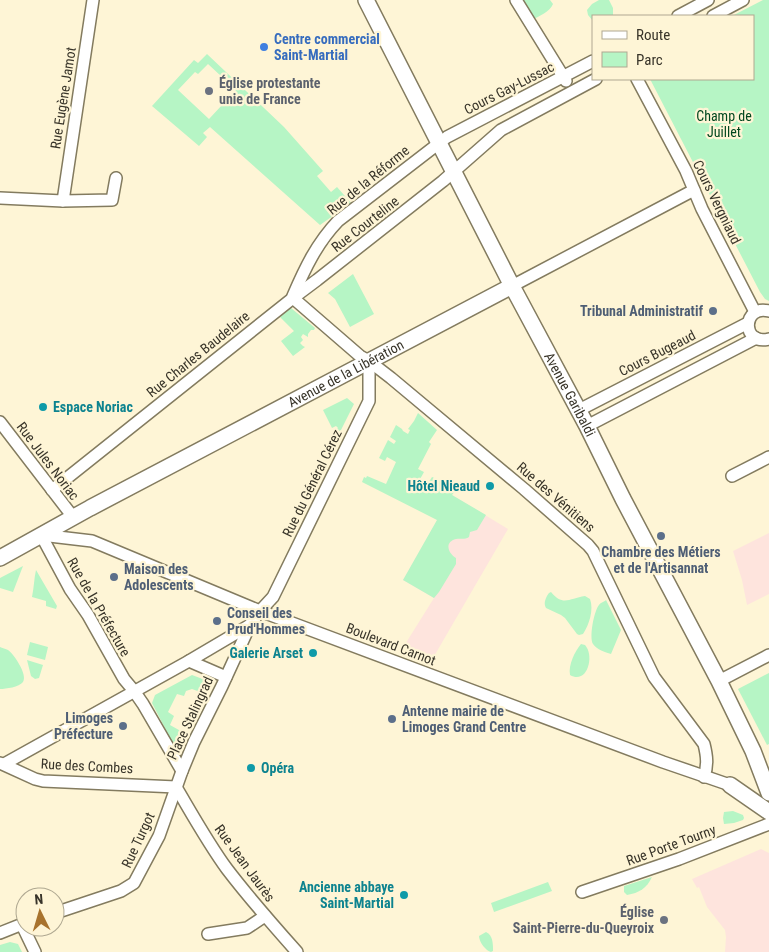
<svg xmlns="http://www.w3.org/2000/svg" width="769" height="952" font-family="'Roboto Condensed',sans-serif">
<style>
.education{fill:#fee4dd}
.green{fill:#b6f5c5;fill-rule:evenodd}
.lines{fill:none;stroke-linecap:round;stroke-linejoin:round}
.minor-casing{stroke:#837b5f;stroke-width:14}
.major-casing{stroke:#837b5f;stroke-width:18}
.minor{stroke:#fff;stroke-width:11}
.major{stroke:#fff;stroke-width:15}
.shop-dot{fill:#3f7fe0;stroke:#fef5d6;stroke-width:2}
.worship-dot{fill:#6b7280;stroke:#fef5d6;stroke-width:2}
.service-dot{fill:#5c6f8a;stroke:#fef5d6;stroke-width:2}
.culture-dot{fill:#0f9aa8;stroke:#fef5d6;stroke-width:2}
.labels{text-anchor:middle;stroke-width:4.5;stroke-linejoin:round;paint-order:stroke}
.shop-label{font-size:14px;font-weight:bold;fill:#366cbe;stroke:#fef5d6;text-anchor:start}
.worship-label{font-size:14px;font-weight:bold;fill:#5b616d;stroke:#fef5d6;text-anchor:start}
.street-label{font-size:14px;fill:#383429;stroke:#fef5d6}
.park-label{font-size:14px;fill:#00471e;stroke:#fef5d6}
.service-label{font-size:14px;font-weight:bold;fill:#4e5e75;stroke:#fef5d6;text-anchor:start}
.culture-label{font-size:14px;font-weight:bold;fill:#0d838f;stroke:#fef5d6;text-anchor:end}
</style>
<rect width="100%" height="100%" fill="#fef5d6"/>
<g class="education">
<path d="M 452,495 L 508,529 L 433,658 L 404,646 L 434,598 L 403,580 Z"/>
<path d="M 769,533 L 769,594 L 747,605 L 742,580 L 733,551 Z"/>
<path d="M 761,849 L 769,853 L 769,952 L 725,952 L 726,937 L 725,930 L 707,907 L 699,887 L 697,888 L 692,879 Z"/>
</g>
<g class="green">
<path d="M 521,0 L 550,0 L 553,4 C 550,12 539,16 532,20 Z"/>
<path d="M 599,0 L 609,0 L 613,8 L 613,16 L 593,16 L 593,21 L 588,15 L 587,10 L 592,4 Z"/>
<path d="M 763,0 L 769,0 L 769,301 L 765,299 L 760,292 L 650,79 L 753,79 L 753,16 L 732,16 Z"/>
<path d="M 207,54 L 284,127 L 323,171 L 317,176 L 331,192 L 337,187 L 351,203 L 320,225 L 210,127 L 203,133 L 207,137 L 199,146 L 152,106 L 194,60 L 198,63 ZM 208,64 L 236,90 L 209,119 L 178,90 L 195,72 L 198,74 Z"/>
<path d="M 353,274 L 374,314 L 350,327 L 335,299 L 328,293 Z"/>
<path d="M 291,308 L 315,328 L 314,330 L 311,330 L 308,334 L 308,337 L 303,334 L 301,337 L 303,340 L 300,343 L 303,346 L 305,347 L 293,356 L 281,341 L 294,331 L 280,317 Z"/>
<path d="M 347,398 L 354,404 L 338,436 L 335,430 L 338,428 L 336,426 L 332,428 L 323,410 Z"/>
<path d="M 418,413 L 437,430 L 429,442 L 431,444 L 418,469 L 424,472 L 419,481 L 427,485 L 432,477 L 447,484 L 446,486 L 455,491 L 452,495 L 486,515 L 477,530 L 470,532 L 469,537 C 464,540 461,538 456,539 C 444,542 448,553 456,558 L 456,564 L 439,592 L 434,598 L 403,580 L 437,520 L 362,482 L 364,477 L 366,478 L 367,476 L 386,484 L 396,462 L 387,457 L 385,461 L 379,458 L 388,440 L 394,444 L 396,441 L 390,437 L 396,425 L 402,429 L 403,431 L 408,434 L 410,430 L 408,429 L 414,421 Z"/>
<path d="M 23,566 L 13,592 L 0,588 L 0,578 Z"/>
<path d="M 36,570 L 57,606 L 56,609 L 46,606 L 46,601 L 32,597 C 34,587 34,579 36,570 Z"/>
<path d="M 551,592 C 563,607 570,598 585,596 L 590,599 C 594,610 589,625 583,634 L 579,635 L 577,634 L 565,618 L 561,615 L 546,608 C 543,603 546,597 549,593 Z"/>
<path d="M 606,600 L 621,630 L 611,654 C 605,652 597,650 593,644 C 589,637 594,611 599,605 C 601,602 604,602 606,600 Z"/>
<path d="M 30,642 L 48,647 L 45,660 L 27,655 Z"/>
<path d="M 581,644 L 585,645 C 595,656 587,685 570,675 C 568,665 575,651 581,644 Z"/>
<path d="M 0,647 C 2,648 6,649 8,650 C 14,654 28,675 23,682 C 19,687 6,689 0,689 Z"/>
<path d="M 27,660 L 43,665 L 39,678 L 35,679 L 31,676 Z"/>
<path d="M 769,673 L 769,744 L 767,745 L 738,689 Z"/>
<path d="M 192,675 L 208,681 L 203,693 L 192,689 L 186,691 L 184,696 L 177,694 L 168,712 L 174,716 L 170,725 L 186,734 L 181,743 L 173,744 L 152,703 L 155,695 Z"/>
<path d="M 733,811 L 743,815 L 744,818 L 743,820 L 734,823 L 724,824 L 723,818 L 724,812 Z"/>
<path d="M 652,877 C 647,888 639,893 627,895 L 624,892 L 624,886 Z"/>
<path d="M 548,882 L 552,891 L 494,912 L 491,903 Z"/>
<path d="M 486,932 C 493,935 493,944 493,951 L 491,952 C 486,951 479,942 479,936 Z"/>
<path d="M 10,942 L 18,944 L 22,952 L 0,952 L 0,945 Z"/>
</g>
<g class="lines">
<g class="minor-casing">
<g id="minor">
<path d="M 93,0 L 63,201 L 112,200 L 116,178"/>
<path d="M 516,0 L 566,81"/>
<path d="M 678,16 L 708,0"/>
<path d="M 713,16 L 743,0"/>
<path d="M 637,79 L 686,171 L 702,209 L 755,312"/>
<path d="M 0,198 L 63,201"/>
<path d="M 512,286 L 694,190"/>
<path d="M 293,296 C 305,268 317,243 338,221 L 447,137 L 593,61"/>
<path d="M 293,298 L 360,356 L 369,361 L 391,378 L 524,489 L 588,545 L 593,551 L 654,677 L 704,744 C 707,756 708,765 704,777"/>
<path d="M 769,311 C 742,304 741,346 769,339"/>
<path d="M 579,410 L 748,323"/>
<path d="M 0,422 L 73,517"/>
<path d="M 587,426 L 756,338"/>
<path d="M 732,476 L 769,457"/>
<path d="M 52,490 L 293,298 L 317,280 L 443,181 L 501,130 L 596,79"/>
<path d="M 41,535 L 92,541 L 260,611 L 663,762 L 730,785"/>
<path d="M 41,535 L 70,589 L 88,615 L 124,679 L 134,691 L 143,704 L 182,771"/>
<path d="M 189,661 L 226,677"/>
<path d="M 719,681 L 769,655"/>
<path d="M 0,763 L 35,779 L 43,781 L 176,787"/>
<path d="M 4,764 L 189,661 L 250,625"/>
<path d="M 176,787 C 192,814 208,843 227,869 C 249,898 273,925 297,952"/>
<path d="M 582,892 L 679,859 L 769,824"/>
<path d="M 55,913 L 121,891 L 134,883 L 159,836 L 182,771 L 194,742 L 222,686 L 250,625 L 260,611 L 273,597 L 369,401 L 369,361"/>
<path d="M 22,925 L 35,952"/>
<path d="M 0,933 L 25,923"/>
<path d="M 208,934 L 247,928 L 265,916"/>
</g>
</g>
<g class="major-casing">
<g id="major">
<path id="s1" d="M 366,0 L 512,286 L 587,426 L 623,499 L 719,681 L 753,751 L 769,793"/>
<path id="s2" d="M 0,558 L 90,508 L 339,377 L 512,286"/>
<path d="M 730,785 L 769,812"/>
</g>
</g>
<use href="#minor" class="minor"/>
<use href="#major" class="major"/>
</g>
<circle class="shop-dot" cx="264" cy="47" r="5"/>
<g class="worship-dot">
<circle cx="209" cy="91" r="5"/>
<circle cx="664" cy="920" r="5"/>
</g>
<g class="service-dot">
<circle cx="713" cy="311" r="5"/>
<circle cx="661" cy="536" r="5"/>
<circle cx="114" cy="577" r="5"/>
<circle cx="217" cy="621" r="5"/>
<circle cx="392" cy="719" r="5"/>
<circle cx="123" cy="726" r="5"/>
</g>
<g class="culture-dot">
<circle cx="43" cy="407" r="5"/>
<circle cx="490" cy="486" r="5"/>
<circle cx="313" cy="653" r="5"/>
<circle cx="251" cy="768" r="5"/>
<circle cx="404" cy="895" r="5"/>
</g>
<g class="labels">
<g class="shop-label">
<text x="274" y="44">Centre commercial<tspan x="274" dy="16">Saint-Martial</tspan></text>
</g>
<g class="worship-label">
<text x="219" y="88">Église protestante<tspan x="219" dy="16">unie de France</tspan></text>
<text x="654" y="917" text-anchor="end">Église<tspan x="654" dy="16">Saint-Pierre-du-Queyroix</tspan></text>
</g>
<g class="street-label">
<text transform="translate(509 88) rotate(-27)" y="5">Cours Gay-Lussac</text>
<text transform="translate(63 98) rotate(-81)" y="5">Rue Eugène Jamot</text>
<text transform="translate(368 180) rotate(-39)" y="5">Rue de la Réforme</text>
<text transform="translate(717 202) rotate(64)" y="5">Cours Vergniaud</text>
<text transform="translate(365 224) rotate(-38)" y="5">Rue Courteline</text>
<text transform="translate(657 353) rotate(-27)" y="5">Cours Bugeaud</text>
<text transform="translate(198 354) rotate(-39)" y="5">Rue Charles Baudelaire</text>
<text dy="5" stroke="none"><textPath href="#s2" startOffset="392">Avenue de la Libération</textPath></text>
<text dy="5" stroke="none"><textPath href="#s1" startOffset="444">Avenue Garibaldi</textPath></text>
<text transform="translate(48 461) rotate(53)" y="5">Rue Jules Noriac</text>
<text transform="translate(312 483) rotate(-64)" y="5">Rue du Général Cérez</text>
<text transform="translate(556 497) rotate(41)" y="5">Rue des Vénitiens</text>
<text transform="translate(99 607) rotate(60)" y="5">Rue de la Préfecture</text>
<text transform="translate(391 644) rotate(21)" y="5">Boulevard Carnot</text>
<text transform="translate(190 718) rotate(-65)" y="5">Place Stalingrad</text>
<text transform="translate(87 766) rotate(3)" y="5">Rue des Combes</text>
<text transform="translate(138 840) rotate(-65)" y="5">Rue Turgot</text>
<text transform="translate(671 845) rotate(-20)" y="5">Rue Porte Tourny</text>
<text transform="translate(245 863) rotate(54)" y="5">Rue Jean Jaurès</text>
</g>
<g class="park-label">
<text x="724" y="121">Champ de<tspan x="724" dy="16">Juillet</tspan></text>
</g>
<g class="service-label">
<text x="703" y="316" text-anchor="end">Tribunal Administratif</text>
<text x="661" y="557" text-anchor="middle">Chambre des Métiers<tspan x="661" dy="16">et de l'Artisannat</tspan></text>
<text x="124" y="574">Maison des<tspan x="124" dy="16">Adolescents</tspan></text>
<text x="227" y="618">Conseil des<tspan x="227" dy="16">Prud'Hommes</tspan></text>
<text x="402" y="716">Antenne mairie de<tspan x="402" dy="16">Limoges Grand Centre</tspan></text>
<text x="113" y="723" text-anchor="end">Limoges<tspan x="113" dy="16">Préfecture</tspan></text>
</g>
<g class="culture-label">
<text x="53" y="412" text-anchor="start">Espace Noriac</text>
<text x="480" y="491">Hôtel Nieaud</text>
<text x="303" y="658">Galerie Arset</text>
<text x="261" y="773" text-anchor="start">Opéra</text>
<text x="394" y="892">Ancienne abbaye<tspan x="394" dy="16">Saint-Martial</tspan></text>
</g>
</g>
<rect x="592" y="15" width="162" height="65" fill="#fef5d6" stroke="#afa891"/>
<rect x="602" y="31" width="25" height="8" fill="#ffffff" stroke="#afa891"/>
<text x="636" y="40" font-size="15" fill="#383429">Route</text>
<rect x="602" y="52" width="25" height="15" fill="#b6f5c5" stroke="#afa891"/>
<text x="636" y="65" font-size="15" fill="#383429">Parc</text>
<g transform="translate(40 912) rotate(355)"><circle r="24" fill="#fef5d6" stroke="#afa891"/>
<path d="M0-4L9 19L0 12L-9 19Z" fill="#a8732d"/>
<text y="-8" font-size="14" font-weight="bold" text-anchor="middle" fill="#383429">N</text>
</g>
</svg>
